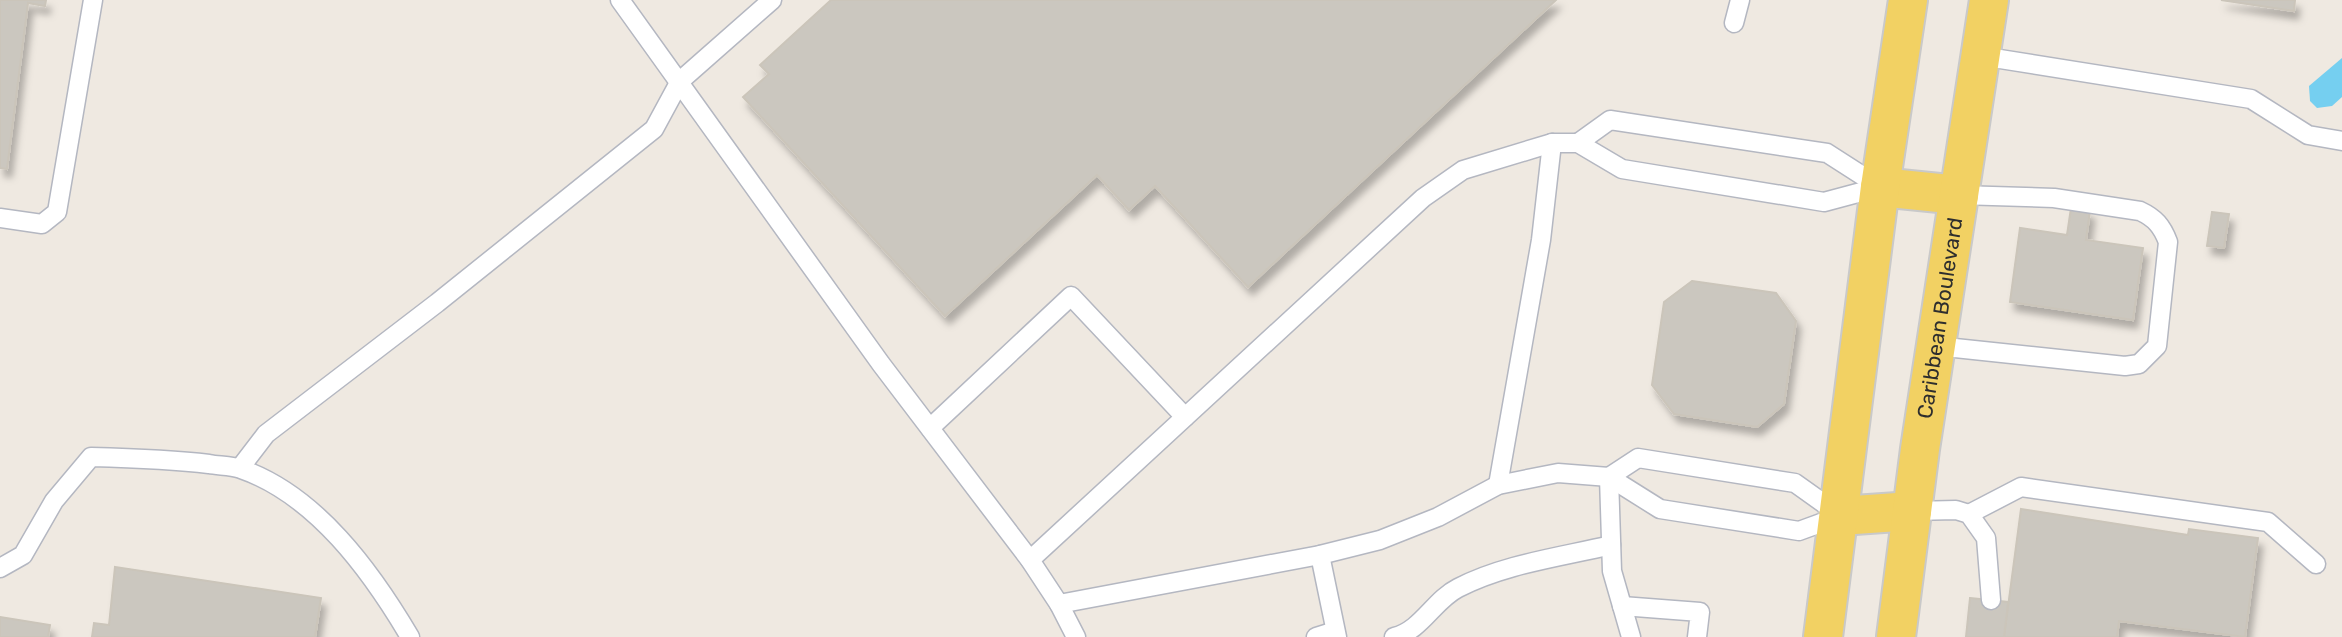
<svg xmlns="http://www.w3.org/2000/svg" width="2342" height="637" font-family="Rubik,sans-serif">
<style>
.water{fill:#75cff0}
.building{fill:#cbc7bf;stroke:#cbc5ba;stroke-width:2;filter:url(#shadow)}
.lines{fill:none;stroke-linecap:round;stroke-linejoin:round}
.lane-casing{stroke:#b4b7c1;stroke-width:21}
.primary-casing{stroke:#c9c9c9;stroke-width:42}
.lane{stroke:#fff;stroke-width:18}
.primary{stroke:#f2d163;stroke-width:38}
.labels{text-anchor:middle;stroke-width:5;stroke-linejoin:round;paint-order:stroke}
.street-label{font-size:21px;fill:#2e2e2e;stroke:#fff}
</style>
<defs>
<filter id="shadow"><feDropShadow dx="4.5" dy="8" stdDeviation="3.5" flood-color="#0004"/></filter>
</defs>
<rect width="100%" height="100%" fill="#efe9e1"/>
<path class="water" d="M 2342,58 L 2342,97 L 2332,106 L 2317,108 L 2310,101 L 2309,86 Z"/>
<g class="building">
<path d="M 0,0 L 46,0 L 45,6 L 28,3 L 7,169 L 0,168 Z"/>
<path d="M 831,0 L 1556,0 L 1248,287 L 1155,186 L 1129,210 L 1097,175 L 945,316 L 743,97 L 769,74 L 760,65 Z"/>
<path d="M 2221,0 L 2295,0 L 2294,11 Z"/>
<path d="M 2071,208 L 2090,211 L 2086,240 L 2143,248 L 2133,320 L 2010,302 L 2020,228 L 2067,235 Z"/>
<path d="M 2212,212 L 2229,214 L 2224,248 L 2207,246 Z"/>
<path d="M 1692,281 L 1776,293 L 1796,321 L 1784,404 L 1757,427 L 1674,414 L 1652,385 L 1664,302 Z"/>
<path d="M 2021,509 L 2188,535 L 2189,529 L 2258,538 L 2245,637 L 2119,621 L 2117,637 L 2004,637 Z"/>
<path d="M 115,567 L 321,598 L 315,637 L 92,637 L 94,623 L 109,625 Z"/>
<path d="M 1970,598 L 2008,602 L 2004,637 L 1966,637 Z"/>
<path d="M 0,617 L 50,625 L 48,637 L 0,637 Z"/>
</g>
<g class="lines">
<g class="lane-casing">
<g id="lane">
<path d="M 620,0 L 881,364 L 1030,560 L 1059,604 L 1076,637"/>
<path d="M 1734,23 L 1740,0"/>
<path d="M 1981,56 L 2251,99 L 2308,135 L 2342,141"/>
<path d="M 1578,143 L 1610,120 L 1827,153 L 1880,187"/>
<path d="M 0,218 L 42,224 L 57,212 L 93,0"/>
<path d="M 1936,346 L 2125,366 L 2139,364 L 2157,346 L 2168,242 C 2162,226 2155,218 2140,211 L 2054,198 L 1959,195"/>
<path d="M 930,428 L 1071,296 L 1185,417"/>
<path d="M 240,468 L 266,434 L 437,303 L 654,129 L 680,81 L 772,0"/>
<path d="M 1609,477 L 1638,458 L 1795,483 L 1840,515"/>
<path d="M 1609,477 L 1612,571 L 1631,637"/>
<path d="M 1498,485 L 1541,240 L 1552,143"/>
<path d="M 1912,511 L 1956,510 L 1969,514 L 1986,538 L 1991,600"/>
<path d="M 1969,514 L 2021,487 L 2268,522 L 2316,564"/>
<path d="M 1320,555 L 1337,637"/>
<path d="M 1030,560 L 1423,198 L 1463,170 L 1552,143 L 1578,143 L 1622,169 L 1824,202 L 1880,187"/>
<path d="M 0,568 L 23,555 L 54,501 L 91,457 C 130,458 169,459 209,464 C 219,466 231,465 241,469 C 316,495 371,571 410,637"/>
<path d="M 1059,604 L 1320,555 L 1380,540 L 1438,517 L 1498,485 L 1558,473 L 1609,477 L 1660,509 L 1799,531 L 1840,516"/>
<path d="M 1622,606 L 1700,612 L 1697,637"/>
<path d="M 1316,637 L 1335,631"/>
<path d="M 1394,637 C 1421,631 1434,600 1458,588 C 1504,564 1561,557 1611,545"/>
</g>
</g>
<g class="primary-casing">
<g id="primary">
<path d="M 1880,187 L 1959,195"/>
<path d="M 1840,516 L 1912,511"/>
<path d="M 1823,637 L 1880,187 L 1908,0"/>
<path id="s1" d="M 1896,637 L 1920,449 L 1989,0"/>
</g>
</g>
<use href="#lane" class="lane"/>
<use href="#primary" class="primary"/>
</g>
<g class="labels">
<g class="street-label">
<text dy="7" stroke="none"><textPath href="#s1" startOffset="322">Caribbean Boulevard</textPath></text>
</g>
</g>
</svg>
